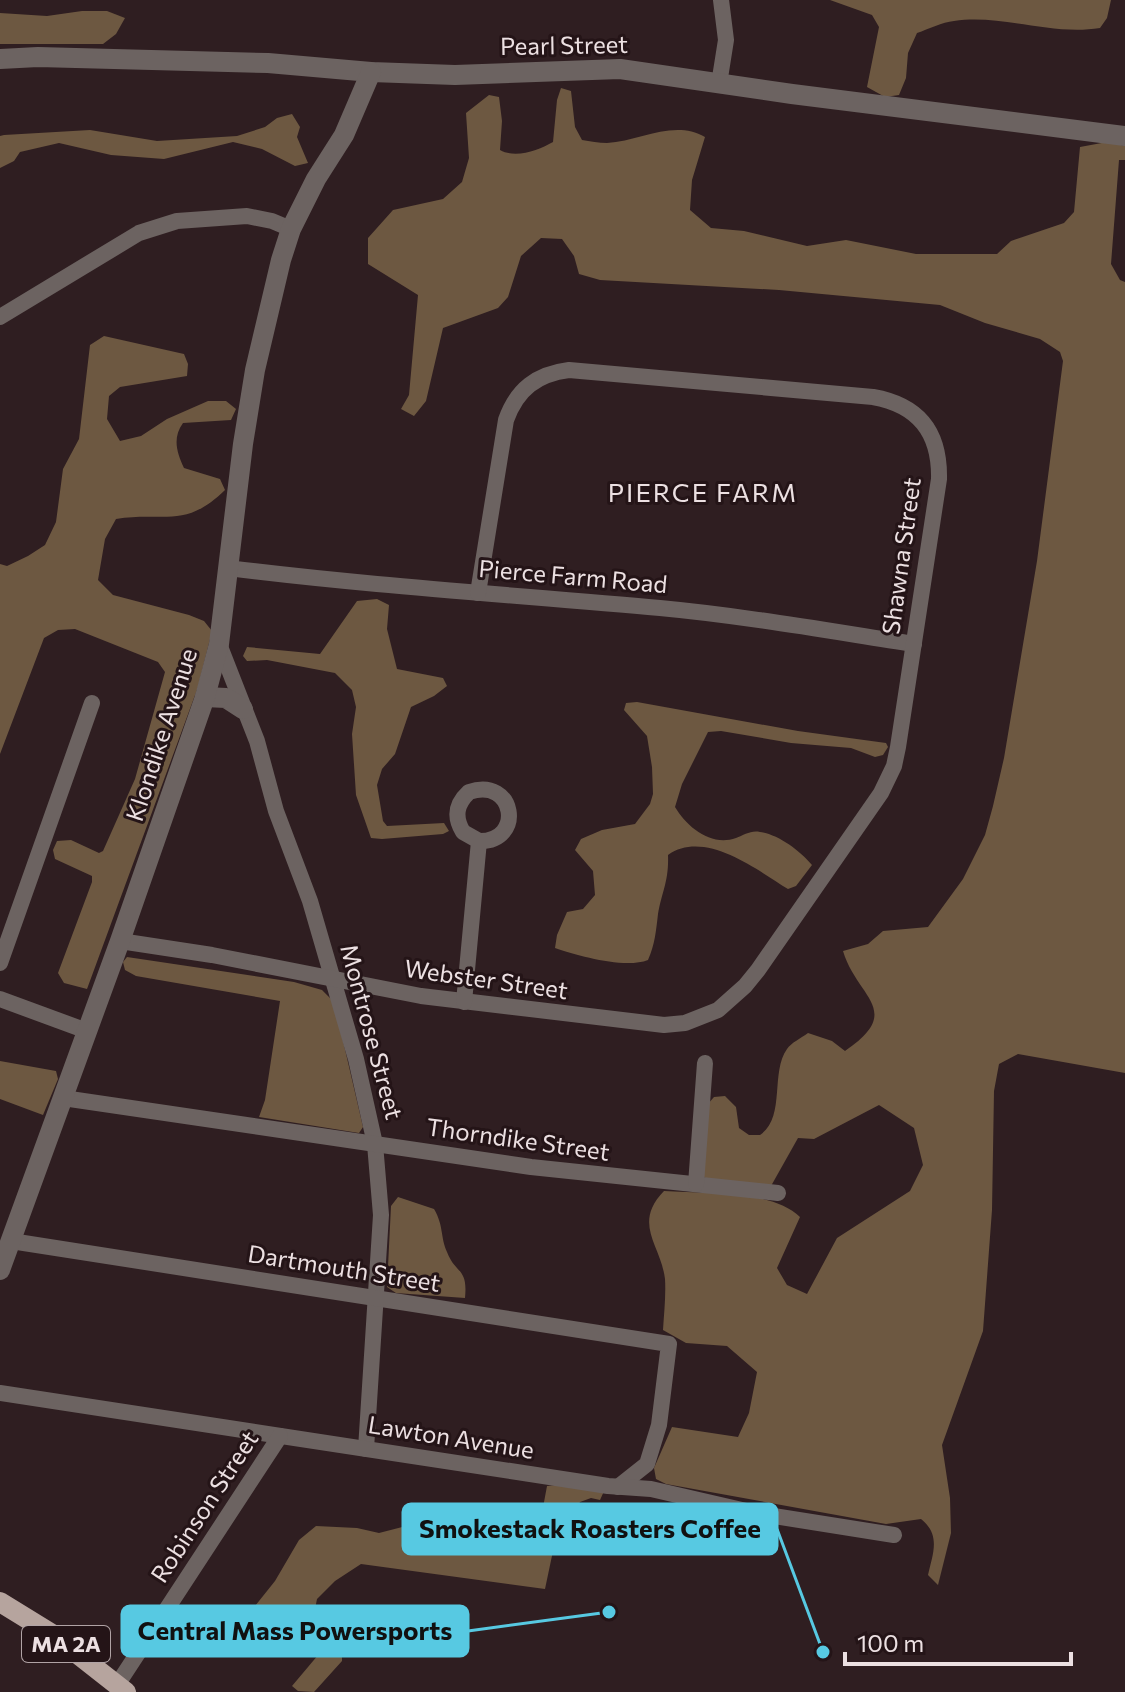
<svg xmlns="http://www.w3.org/2000/svg" width="1125" height="1692" font-family="Commissioner,sans-serif">
<style>
.forest{fill:#6d5841}
.lines{fill:none;stroke-linecap:round;stroke-linejoin:round}
.minor{stroke:#6c6361;stroke-width:16}
.tertiary{stroke:#6c6361;stroke-width:20}
.primary{stroke:#b6a49e;stroke-width:20}
.labels{text-anchor:middle;stroke-width:6;stroke-linejoin:round;paint-order:stroke}
.shield{fill:#241417;stroke:#b0a3a5;stroke-width:2}
.shield-label{font-size:22px;font-weight:bold;fill:#ece0e2}
.street-label{font-size:24px;fill:#ece0e2;stroke:#241417}
.neighbourhood-label{font-size:26px;letter-spacing:2px;fill:#ece0e2;stroke:#241417}
.leader{fill:none;stroke:#57c9e2;stroke-width:3}
.callout-dot{fill:#57c9e2;stroke:#241417;stroke-width:3}
.callout{fill:#57c9e2;stroke:#57c9e2;stroke-width:3}
.callout-label{font-size:26px;text-anchor:middle;font-weight:bold;fill:#111}
</style>
<rect width="100%" height="100%" fill="#2f1e21"/>
<g class="forest">
<path d="M 830,0 L 1111,0 L 1107,18 L 1100,28 C 1051,36 1003,14 954,21 C 942,22 929,29 917,33 L 908,53 L 906,78 L 899,95 L 885,97 L 867,87 L 879,27 L 872,15 Z"/>
<path d="M 82,11 L 107,11 L 125,18 L 116,34 L 103,44 L 0,44 L 0,13 L 47,16 Z"/>
<path d="M 561,88 L 571,91 L 575,127 L 582,140 C 590,141 599,143 607,143 C 640,141 674,119 705,137 L 692,180 L 690,210 L 711,228 L 744,231 L 807,246 L 846,240 L 916,254 L 997,254 L 1011,241 L 1064,223 L 1074,212 L 1080,147 L 1107,142 L 1125,146 L 1125,160 L 1119,160 L 1111,264 L 1120,280 L 1125,282 L 1125,1073 L 1018,1054 L 999,1064 L 994,1091 L 992,1210 L 983,1331 L 942,1445 L 950,1498 L 951,1533 L 938,1585 L 928,1575 C 933,1553 941,1535 921,1519 L 886,1524 L 666,1484 L 656,1479 L 654,1468 L 672,1427 L 738,1437 L 749,1413 L 757,1372 L 727,1346 L 686,1343 L 663,1330 C 664,1313 666,1296 665,1279 C 661,1245 632,1224 664,1191 C 703,1194 771,1189 800,1217 L 777,1268 L 787,1285 L 807,1294 L 837,1238 L 910,1191 L 923,1165 L 914,1128 L 879,1105 L 814,1139 L 798,1138 L 771,1186 L 709,1180 L 702,1176 L 707,1105 L 714,1097 L 725,1096 L 736,1107 L 739,1128 L 749,1135 L 760,1135 C 786,1117 770,1073 787,1049 C 791,1043 801,1038 808,1033 L 832,1041 L 845,1051 C 905,1010 857,998 843,951 L 868,944 L 883,931 L 928,927 L 963,879 L 985,835 L 993,806 L 1004,758 L 1037,561 L 1063,361 L 1060,352 L 1040,339 L 985,323 L 940,305 L 779,290 L 600,280 L 579,274 L 574,256 L 562,239 L 541,238 L 521,256 L 508,297 L 498,308 L 443,328 L 426,401 L 414,416 L 401,409 L 409,395 L 418,295 L 368,264 L 368,238 L 393,210 L 443,199 L 462,182 L 469,158 L 466,113 L 489,95 L 499,97 L 502,121 L 500,150 C 516,159 539,150 553,142 L 557,100 Z"/>
<path d="M 292,114 L 300,127 L 297,137 L 308,163 L 295,166 L 262,149 L 233,142 L 164,159 L 111,155 L 59,143 L 20,152 L 14,161 L 0,168 L 0,136 L 4,135 L 90,130 L 157,141 L 237,136 L 265,127 L 277,118 Z"/>
<path d="M 104,336 L 184,354 L 188,364 L 187,376 L 120,387 L 109,396 L 107,419 L 120,441 L 141,436 L 167,419 L 208,401 L 226,401 L 236,409 L 231,420 L 183,423 C 172,438 177,453 184,468 L 220,479 L 225,490 C 184,530 164,511 116,519 L 105,539 L 98,580 L 113,595 L 189,615 L 204,621 L 212,631 L 198,687 L 87,989 L 64,983 L 58,973 L 92,882 L 92,876 L 55,859 L 53,850 L 57,841 L 71,840 L 99,853 L 103,851 L 135,779 L 165,672 L 158,662 L 75,629 L 58,630 L 44,638 L 0,754 L 0,564 L 7,566 L 28,556 L 45,545 L 56,522 L 63,469 L 79,439 L 90,345 Z"/>
<path d="M 377,599 L 389,605 L 387,629 L 397,669 L 443,678 L 447,686 L 434,696 L 411,707 L 395,754 L 382,769 L 377,785 L 383,821 L 387,826 L 444,823 L 449,831 L 443,834 L 382,839 L 371,838 L 356,795 L 352,734 L 356,707 L 352,690 L 335,673 L 267,660 L 247,661 L 243,656 L 247,647 L 320,654 L 357,601 Z"/>
<path d="M 637,702 L 798,731 L 886,743 L 888,747 L 883,755 L 875,757 L 851,748 L 791,743 L 721,731 L 708,732 L 682,784 L 675,807 C 687,827 711,847 736,838 C 744,835 751,830 760,832 C 779,835 799,850 812,865 L 796,886 L 788,889 C 757,870 705,829 668,855 C 669,881 662,891 658,914 C 656,931 655,944 648,960 C 625,969 579,956 555,948 L 557,935 L 567,912 L 583,909 L 595,895 L 593,871 L 575,850 L 581,839 L 602,830 L 635,824 L 650,804 L 653,794 L 652,767 L 647,736 L 624,710 L 626,703 Z"/>
<path d="M 127,957 L 294,982 L 322,990 L 334,1002 L 363,1127 L 359,1133 L 259,1117 L 265,1100 L 280,1001 L 136,976 L 125,970 L 123,962 Z"/>
<path d="M 0,1061 L 56,1071 L 58,1079 L 43,1115 L 0,1099 Z"/>
<path d="M 398,1197 L 434,1209 C 444,1226 440,1236 447,1252 C 456,1275 468,1267 465,1298 L 396,1293 L 387,1287 L 391,1206 Z"/>
<path d="M 557,1485 L 605,1489 L 600,1500 L 591,1498 L 580,1502 L 553,1551 L 545,1589 L 361,1564 L 335,1581 L 317,1599 L 313,1619 C 328,1630 343,1641 342,1661 L 314,1692 L 298,1691 L 292,1686 L 324,1648 L 281,1611 L 247,1652 L 238,1643 L 235,1631 L 275,1581 L 299,1540 L 316,1526 L 357,1528 L 379,1533 L 410,1525 L 471,1524 L 495,1537 L 524,1544 L 539,1529 L 547,1486 Z"/>
</g>
<g class="lines">
<g class="minor">
<path d="M 719,84 L 726,40 L 721,0"/>
<path d="M 0,317 L 139,233 L 177,221 L 247,216 L 272,221 L 291,229"/>
<path d="M 228,568 C 371,586 516,595 660,608 C 745,616 829,631 914,644"/>
<path d="M 219,644 L 257,741 L 276,811 L 310,901 L 356,1059 L 375,1144 L 381,1215 L 366,1449"/>
<path d="M 120,941 L 212,955 L 421,996 L 664,1025 L 685,1023 L 718,1010 L 745,986 L 758,970 L 881,793 L 894,766 L 898,747 L 939,479 C 940,432 918,405 873,397 L 569,370 C 537,374 517,389 506,420 L 478,593"/>
<path d="M 0,963 L 92,703"/>
<path d="M 0,999 L 87,1031"/>
<path d="M 464,1002 L 479,841 C 525,842 515,776 469,792 C 456,804 454,817 463,832 L 479,841"/>
<path d="M 63,1098 L 531,1167 L 778,1193"/>
<path d="M 696,1184 L 705,1063"/>
<path d="M 11,1241 L 669,1344 L 659,1425 L 647,1464 L 618,1487"/>
<path d="M 0,1393 L 608,1486 L 651,1489 L 755,1513 L 894,1535"/>
<path d="M 117,1685 L 280,1436"/>
</g>
<g class="tertiary">
<path d="M 0,59 L 38,57 L 268,63 L 371,72 L 455,75 L 620,69 L 792,94 L 1125,136"/>
<path d="M 205,697 L 226,698 L 243,709"/>
<path d="M 0,1270 L 120,941 L 205,697 L 219,644 L 243,444 L 255,370 L 281,260 L 291,229 L 316,179 L 344,135 L 371,72"/>
</g>
<path class="primary" d="M 0,1602 L 52,1634 L 126,1692"/>
</g>
<g class="labels">
<rect class="shield" x="22" y="1626" width="88" height="36" rx="6"/>
<g class="shield-label">
<text x="66" y="1652">MA 2A</text>
</g>
<g class="street-label">
<text transform="translate(564 46) rotate(-1)" y="8">Pearl Street</text>
<text transform="translate(902 556) rotate(-82)" y="8">Shawna Street</text>
<text transform="translate(573 577) rotate(5)" y="8">Pierce Farm Road</text>
<text transform="translate(162 735) rotate(-72)" y="8">Klondike Avenue</text>
<text transform="translate(486 980) rotate(8)" y="8">Webster Street</text>
<text transform="translate(371 1032) rotate(75)" y="8">Montrose Street</text>
<text transform="translate(518 1140) rotate(8)" y="8">Thorndike Street</text>
<text transform="translate(344 1269) rotate(9)" y="8">Dartmouth Street</text>
<text transform="translate(451 1438) rotate(9)" y="8">Lawton Avenue</text>
<text transform="translate(205 1507) rotate(-57)" y="8">Robinson Street</text>
</g>
<g class="neighbourhood-label">
<text x="703" y="502">PIERCE FARM</text>
</g>
</g>
<path class="leader" d="M823 1652L777 1529M609 1612L468 1631"/>
<g class="callout-dot">
<circle cx="823" cy="1652" r="8"/>
<circle cx="609" cy="1612" r="8"/>
</g>
<g class="callout">
<rect x="403" y="1504" width="374" height="50" rx="8"/>
<rect x="122" y="1606" width="346" height="50" rx="8"/>
</g>
<g class="callout-label">
<text x="590" y="1538">Smokestack Roasters Coffee</text>
<text x="295" y="1640">Central Mass Powersports</text>
</g>
<path d="M845 1652v12h226v-12" fill="none" stroke="#ece0e2" stroke-width="4"/>
<text x="857" y="1652" font-size="24" fill="#ece0e2" stroke="#241417" stroke-width="6" paint-order="stroke">100 m</text>
</svg>
